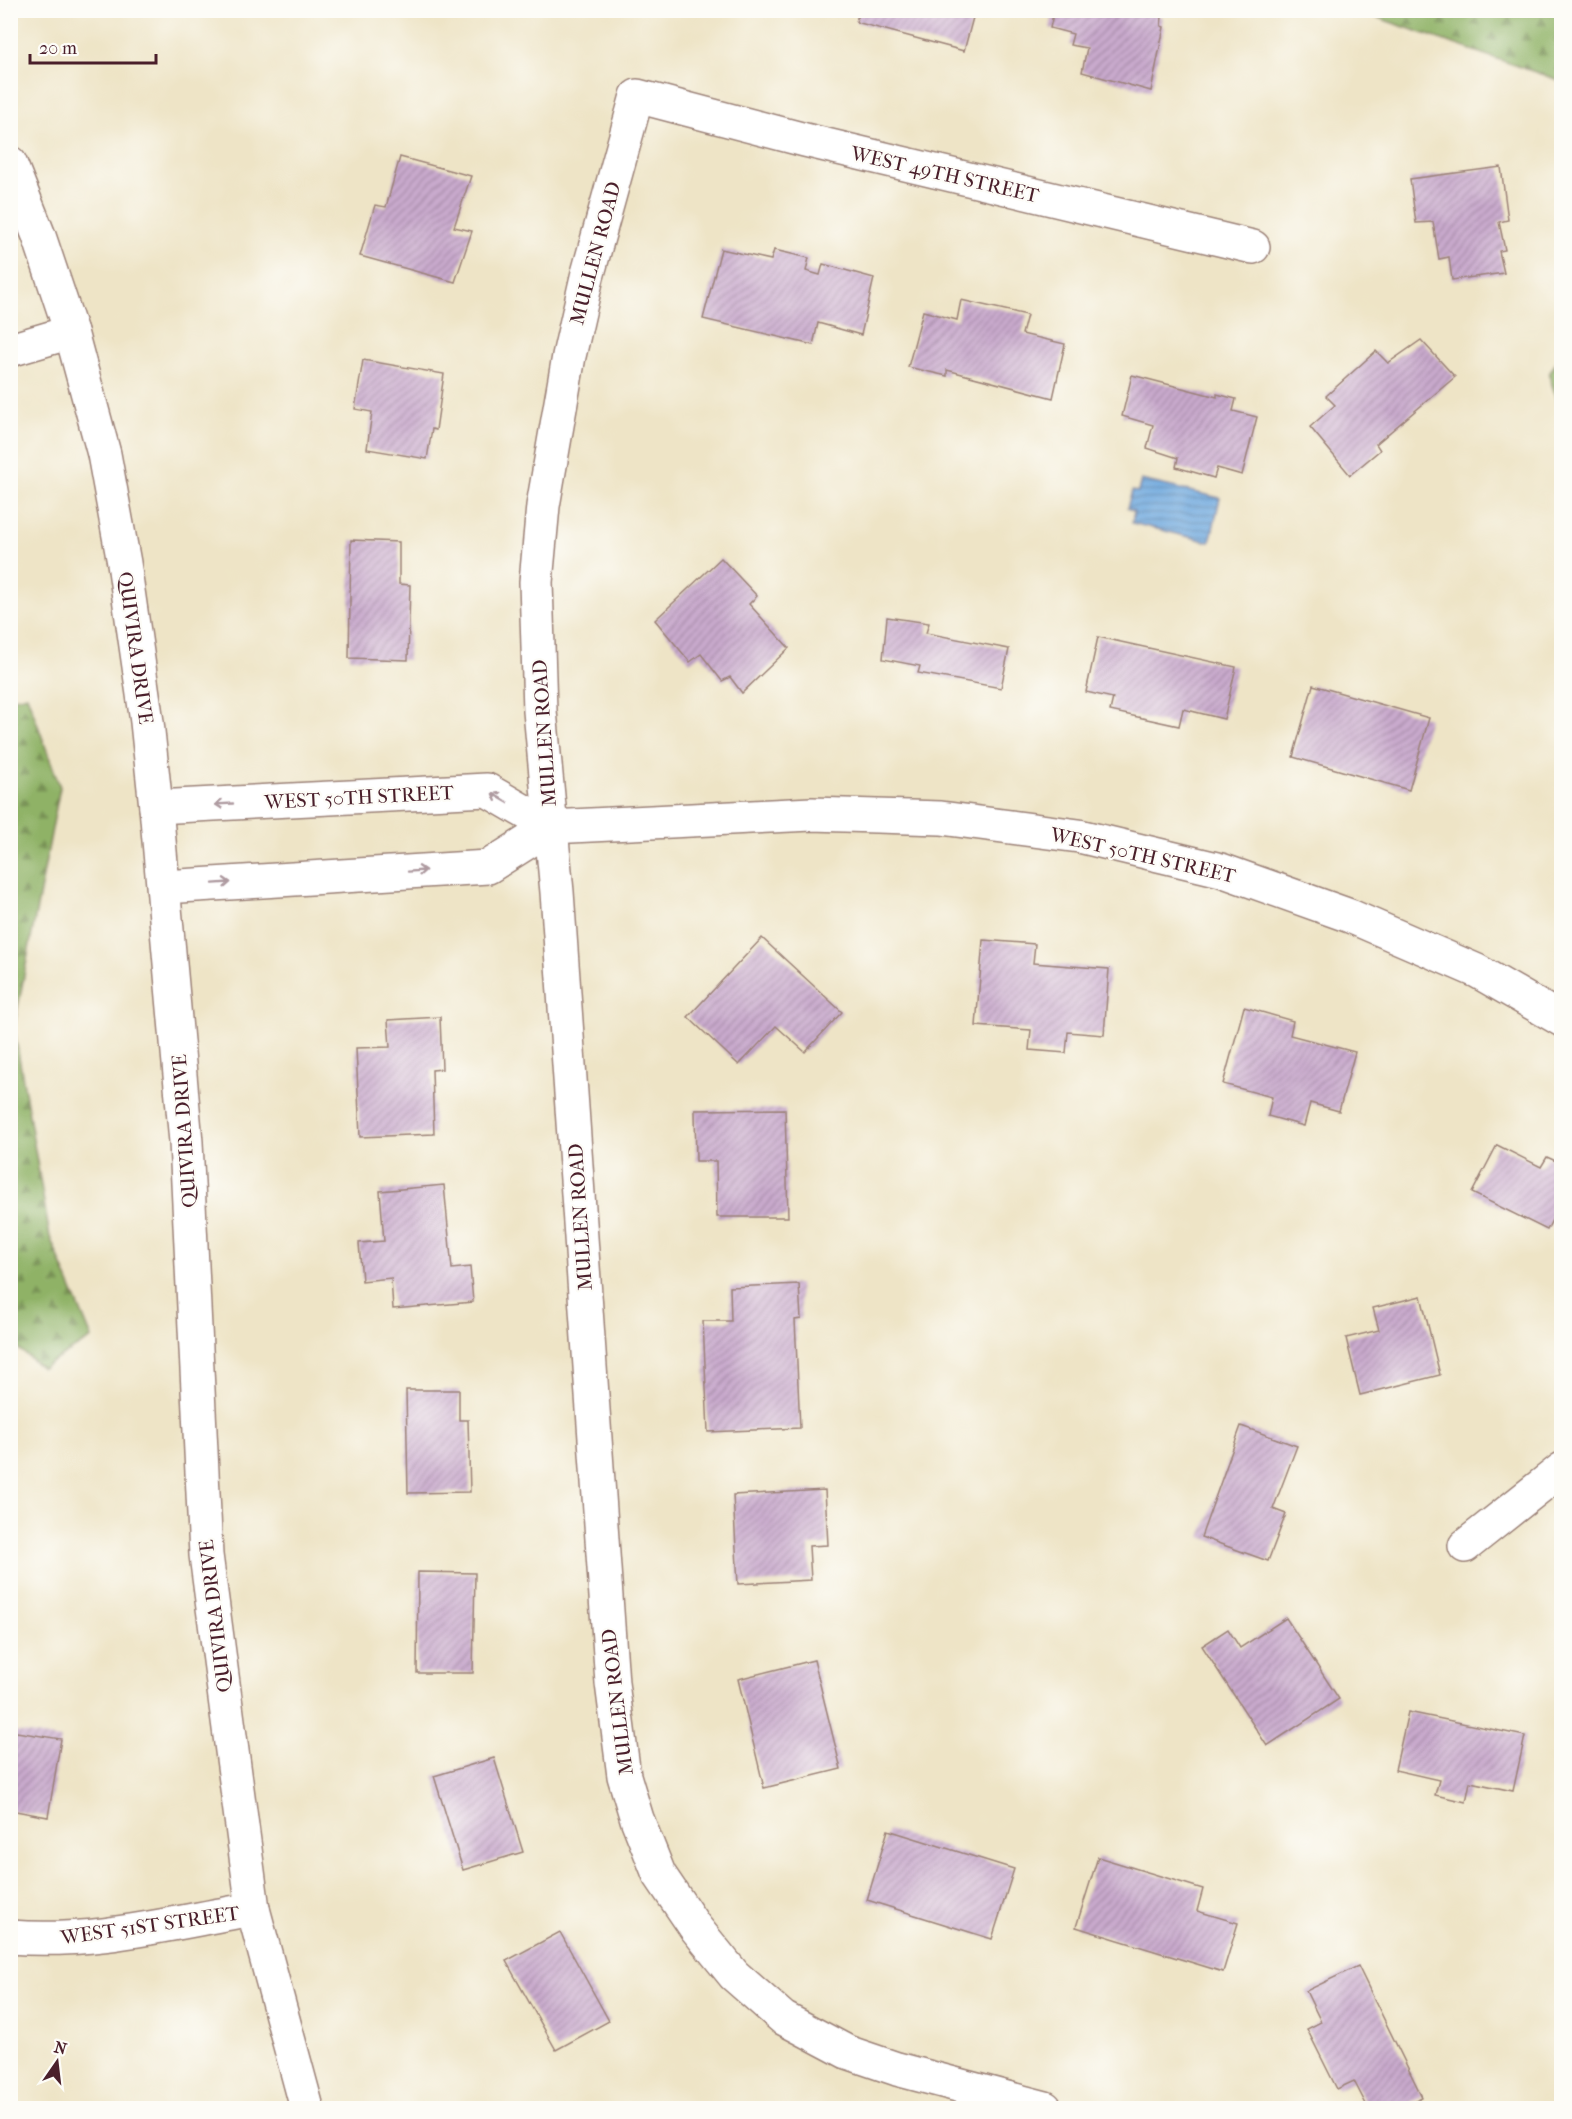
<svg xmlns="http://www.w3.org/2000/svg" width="1572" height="2119" font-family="'IM FELL French Canon',serif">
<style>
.forest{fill:url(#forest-firs);stroke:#6c6848;stroke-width:1.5}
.water{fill:url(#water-rules);stroke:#5c6484;stroke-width:1.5}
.building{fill:url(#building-hatch)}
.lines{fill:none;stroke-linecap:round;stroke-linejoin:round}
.street-casing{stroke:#9c8278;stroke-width:36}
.secondary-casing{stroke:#9c8278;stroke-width:36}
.street{stroke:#fff;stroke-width:33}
.secondary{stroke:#fff;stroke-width:33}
.oneway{stroke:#ae9aa0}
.labels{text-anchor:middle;stroke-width:4.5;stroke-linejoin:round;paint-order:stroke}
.street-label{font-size:20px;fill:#4a1f2b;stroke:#fdfcf7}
</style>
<defs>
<pattern id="forest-firs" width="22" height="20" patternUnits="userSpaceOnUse" patternTransform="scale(1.5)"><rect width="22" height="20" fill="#8fb266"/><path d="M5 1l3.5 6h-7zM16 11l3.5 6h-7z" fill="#779054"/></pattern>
<pattern id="water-rules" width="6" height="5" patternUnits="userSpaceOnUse" patternTransform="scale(1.5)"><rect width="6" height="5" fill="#6ea8de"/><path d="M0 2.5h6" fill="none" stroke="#5c88b4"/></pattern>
<pattern id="building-hatch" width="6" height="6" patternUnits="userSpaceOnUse" patternTransform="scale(1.5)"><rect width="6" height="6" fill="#c9aacd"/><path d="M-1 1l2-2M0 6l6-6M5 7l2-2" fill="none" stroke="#a58aa7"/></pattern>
</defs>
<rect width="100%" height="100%" fill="#fdfcf7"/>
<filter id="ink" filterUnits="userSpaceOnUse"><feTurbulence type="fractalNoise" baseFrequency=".0167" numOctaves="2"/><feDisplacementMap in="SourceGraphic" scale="12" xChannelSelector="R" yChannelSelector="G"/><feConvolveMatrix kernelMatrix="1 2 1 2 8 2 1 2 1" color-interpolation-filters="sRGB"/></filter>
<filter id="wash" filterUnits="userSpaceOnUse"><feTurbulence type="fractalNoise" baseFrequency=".008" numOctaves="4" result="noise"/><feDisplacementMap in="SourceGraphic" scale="24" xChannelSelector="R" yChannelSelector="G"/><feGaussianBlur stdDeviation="1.35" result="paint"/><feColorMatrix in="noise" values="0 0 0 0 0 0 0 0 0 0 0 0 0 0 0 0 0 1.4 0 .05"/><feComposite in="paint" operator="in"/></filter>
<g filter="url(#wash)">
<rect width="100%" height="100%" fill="#eee4c6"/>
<g class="forest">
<path d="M 1358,11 L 1561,11 L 1561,81 Z"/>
<path d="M 1561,354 L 1562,354 L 1561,417 L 1549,374 Z"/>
<path d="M 27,695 L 60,787 L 14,1028 L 50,1237 L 92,1338 L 42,1368 L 10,1342 L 10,699 Z"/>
</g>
<path class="water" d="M 1141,480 L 1220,498 L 1210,542 L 1132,523 L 1134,511 L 1127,508 L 1132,491 L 1138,492 Z"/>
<g id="blocks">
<g class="building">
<path d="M 859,10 L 975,10 L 964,51 L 856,22 Z"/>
<path d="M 1054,10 L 1156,10 L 1155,15 L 1162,17 L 1161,26 L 1164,27 L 1151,91 L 1082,72 L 1087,48 L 1070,45 L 1073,34 L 1050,28 Z"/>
<path d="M 400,157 L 471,176 L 454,227 L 472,231 L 455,282 L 360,256 L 375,205 L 386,207 Z"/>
<path d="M 1501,167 L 1508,220 L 1499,222 L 1505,250 L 1499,251 L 1504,273 L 1452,280 L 1449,257 L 1439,259 L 1433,222 L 1416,223 L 1410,179 Z"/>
<path d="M 721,249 L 771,260 L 774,250 L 809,258 L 806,271 L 820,275 L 823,264 L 874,278 L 861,335 L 818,323 L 813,345 L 703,319 Z"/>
<path d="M 961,300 L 1027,315 L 1022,334 L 1065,344 L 1053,398 L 947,370 L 947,376 L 908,367 L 923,311 L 957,320 Z"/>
<path d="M 1421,340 L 1455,377 L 1376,444 L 1380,450 L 1350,475 L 1310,427 L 1335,405 L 1326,396 L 1376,351 L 1388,363 Z"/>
<path d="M 363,360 L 444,374 L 436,430 L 432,429 L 427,459 L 367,449 L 372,412 L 355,409 Z"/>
<path d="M 1132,375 L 1217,397 L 1217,394 L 1236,399 L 1233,411 L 1257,417 L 1242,475 L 1217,468 L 1214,478 L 1176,467 L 1178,458 L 1147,448 L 1153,425 L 1122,416 Z"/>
<path d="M 351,540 L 399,542 L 399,584 L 410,585 L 408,660 L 349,658 Z"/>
<path d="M 721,558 L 757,596 L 749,604 L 789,648 L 742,693 L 730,677 L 722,681 L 701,654 L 690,662 L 655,620 Z"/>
<path d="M 887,617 L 929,623 L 926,633 L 1009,649 L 1001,688 L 918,673 L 920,666 L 883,659 Z"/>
<path d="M 1098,637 L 1236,667 L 1224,719 L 1183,709 L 1179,726 L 1110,711 L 1113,698 L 1086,692 Z"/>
<path d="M 1313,685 L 1429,718 L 1409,790 L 1293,757 Z"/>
<path d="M 762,938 L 842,1012 L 805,1052 L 776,1026 L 739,1065 L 688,1017 Z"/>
<path d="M 983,940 L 1035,944 L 1033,963 L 1109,969 L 1104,1035 L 1068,1032 L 1066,1053 L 1029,1050 L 1031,1030 L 976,1026 Z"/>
<path d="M 1244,1007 L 1293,1021 L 1290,1035 L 1355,1052 L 1339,1111 L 1310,1103 L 1304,1126 L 1268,1116 L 1272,1097 L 1223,1084 Z"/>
<path d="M 440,1017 L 442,1069 L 432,1070 L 434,1134 L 360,1137 L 356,1048 L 390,1047 L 388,1020 Z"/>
<path d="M 785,1109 L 788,1217 L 717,1217 L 716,1161 L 696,1161 L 695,1110 Z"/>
<path d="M 1497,1145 L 1541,1167 L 1547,1157 L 1562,1164 L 1562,1217 L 1555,1214 L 1547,1230 L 1472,1193 Z"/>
<path d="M 444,1185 L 452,1269 L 470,1267 L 473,1302 L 393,1309 L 391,1278 L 362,1281 L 359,1243 L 384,1241 L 380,1191 Z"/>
<path d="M 799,1284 L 801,1319 L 795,1320 L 800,1428 L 708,1432 L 703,1321 L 731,1321 L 730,1287 Z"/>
<path d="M 1421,1296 L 1440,1375 L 1360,1395 L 1346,1338 L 1379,1330 L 1373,1308 Z"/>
<path d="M 406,1390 L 459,1390 L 459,1420 L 468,1420 L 470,1492 L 408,1493 Z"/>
<path d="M 1241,1426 L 1297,1446 L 1273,1509 L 1286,1514 L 1268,1561 L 1201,1537 Z"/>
<path d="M 825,1490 L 828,1545 L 809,1546 L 811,1580 L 738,1584 L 733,1495 Z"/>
<path d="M 418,1572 L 475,1573 L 473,1673 L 417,1673 Z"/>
<path d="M 1286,1618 L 1339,1699 L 1267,1746 L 1202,1646 L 1228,1629 L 1240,1648 Z"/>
<path d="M 814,1660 L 841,1769 L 764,1788 L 738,1679 Z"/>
<path d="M 1408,1712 L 1525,1736 L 1513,1791 L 1470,1782 L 1466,1802 L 1435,1795 L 1439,1780 L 1395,1770 Z"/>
<path d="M 10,1731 L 61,1739 L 48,1817 L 10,1810 Z"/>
<path d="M 494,1758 L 523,1852 L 463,1870 L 434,1776 Z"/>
<path d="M 888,1830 L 1014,1869 L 992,1939 L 867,1900 Z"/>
<path d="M 1098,1857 L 1203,1889 L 1197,1911 L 1238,1923 L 1223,1972 L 1076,1927 Z"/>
<path d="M 560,1932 L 609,2021 L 556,2050 L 506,1961 Z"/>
<path d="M 1358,1966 L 1422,2097 L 1398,2108 L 1368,2108 L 1354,2081 L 1337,2089 L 1307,2029 L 1321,2022 L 1306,1991 Z"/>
</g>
</g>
</g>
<g filter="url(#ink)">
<use href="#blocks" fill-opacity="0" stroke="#9c8278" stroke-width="1.5"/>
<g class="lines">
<g class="street-casing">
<g id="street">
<path d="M 10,350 L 71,332"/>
<path d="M 156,807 L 487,790 L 551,827"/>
<path d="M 164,887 L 488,867 L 551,827 L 812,814 L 941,818 L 1079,836 L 1221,870 L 1350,916 L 1477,971 L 1562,1020"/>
<path d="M 1465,1546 L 1562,1469"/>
<path d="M 10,1937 C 95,1944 170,1923 253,1909"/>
<path d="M 1045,2108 L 897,2069 L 847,2052 L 783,2018 L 734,1975 L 695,1927 L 659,1874 L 637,1819 L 624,1776 L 612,1683 L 557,892 L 540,711 L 536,582 L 543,506 L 569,356 L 587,277 L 637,96 L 805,140 L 1253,247"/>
</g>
</g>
<g class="secondary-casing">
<path id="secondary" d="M 10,163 L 39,236 L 71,332 L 104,454 L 124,563 L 147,722 L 156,807 L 186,1142 L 206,1555 L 253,1909 L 307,2108"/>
</g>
<use href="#street" class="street"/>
<use href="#secondary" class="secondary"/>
</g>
<defs><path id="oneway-shaft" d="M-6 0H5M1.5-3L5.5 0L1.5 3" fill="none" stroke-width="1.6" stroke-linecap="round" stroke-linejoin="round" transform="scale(1.5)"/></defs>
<g class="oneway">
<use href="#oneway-shaft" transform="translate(500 798) rotate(-150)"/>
<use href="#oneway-shaft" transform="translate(224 804) rotate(177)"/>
<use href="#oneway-shaft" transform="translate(417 871) rotate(-4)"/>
<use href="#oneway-shaft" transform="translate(222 883) rotate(-4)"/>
</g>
</g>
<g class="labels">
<g class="street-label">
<text transform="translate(945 174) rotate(13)" y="7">WEST 49TH STREET</text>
<text transform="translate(595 253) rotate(-75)" y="7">MULLEN ROAD</text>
<text transform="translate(136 648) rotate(82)" y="7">QUIVIRA DRIVE</text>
<text transform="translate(544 733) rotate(-94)" y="7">MULLEN ROAD</text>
<text transform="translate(359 797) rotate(-3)" y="7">WEST 50TH STREET</text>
<text transform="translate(1143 855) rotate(13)" y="7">WEST 50TH STREET</text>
<text transform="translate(184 1131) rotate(-94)" y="7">QUIVIRA DRIVE</text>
<text transform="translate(580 1217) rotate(-94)" y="7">MULLEN ROAD</text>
<text transform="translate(215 1616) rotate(-97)" y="7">QUIVIRA DRIVE</text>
<text transform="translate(617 1702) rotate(-97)" y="7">MULLEN ROAD</text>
<text transform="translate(150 1925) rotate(-8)" y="7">WEST 51ST STREET</text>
</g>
</g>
<rect width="1572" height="2119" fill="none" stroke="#fdfcf7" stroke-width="36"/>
<g transform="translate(57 2062) rotate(14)" stroke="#fdfcf7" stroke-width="4.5" paint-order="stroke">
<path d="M0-4.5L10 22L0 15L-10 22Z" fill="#4a1f2b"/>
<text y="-9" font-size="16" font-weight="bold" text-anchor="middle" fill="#4a1f2b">N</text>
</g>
<path d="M30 54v9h126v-9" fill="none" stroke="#4a1f2b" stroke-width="3"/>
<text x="39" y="54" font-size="18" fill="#4a1f2b" stroke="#fdfcf7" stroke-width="4.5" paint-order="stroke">20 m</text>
</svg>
